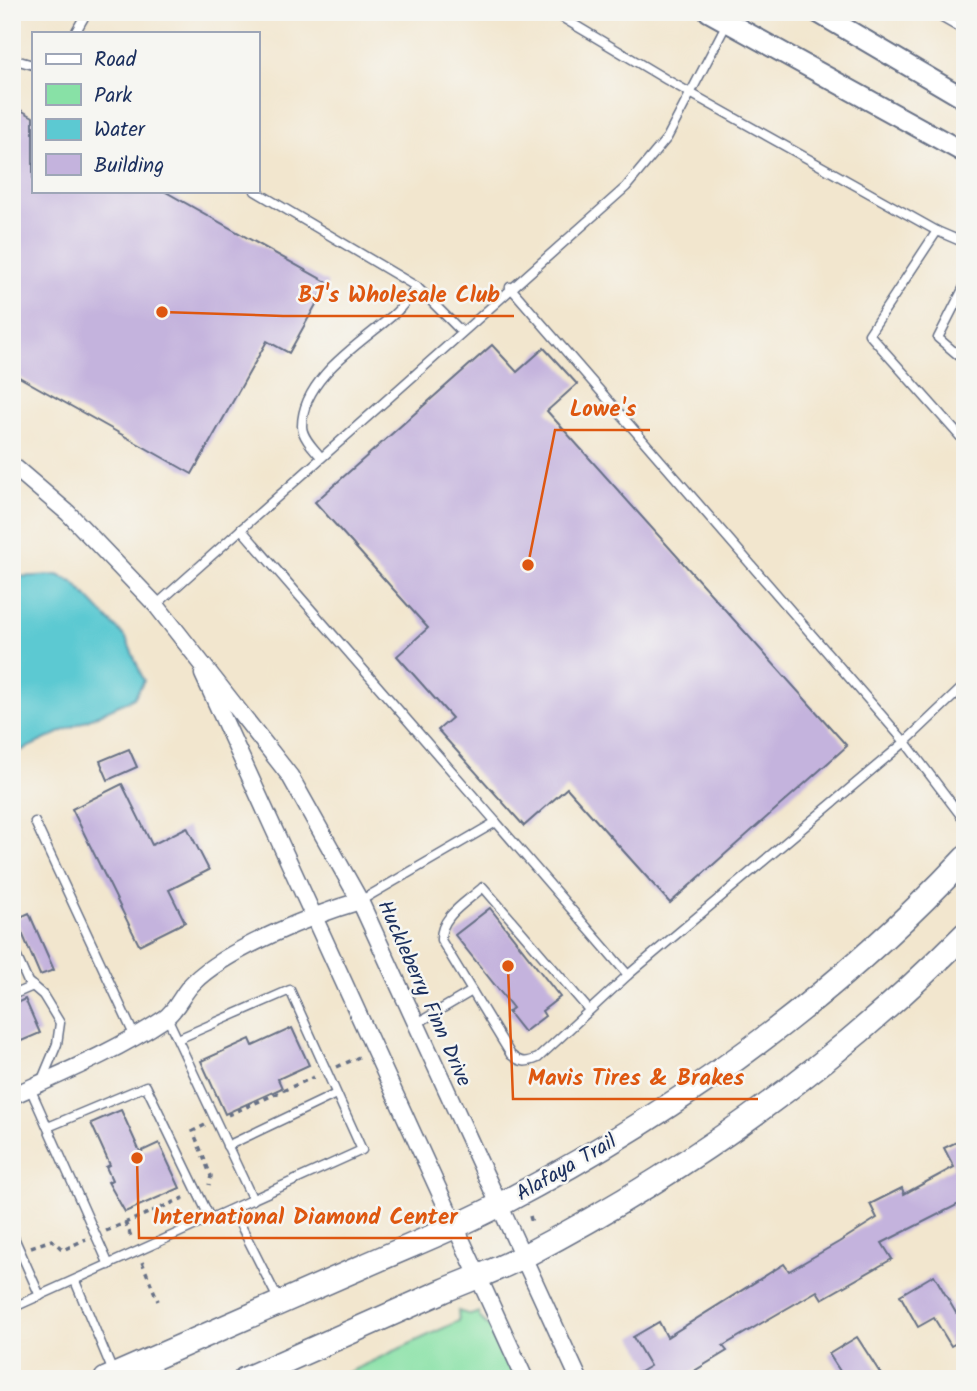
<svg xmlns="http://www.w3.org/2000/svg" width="977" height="1391" font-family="Kalam,sans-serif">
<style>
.green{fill:#88e1a6;stroke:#528882;stroke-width:2}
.water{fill:#5cc9d2;stroke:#3c7c98;stroke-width:2}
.building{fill:#c4b3dd}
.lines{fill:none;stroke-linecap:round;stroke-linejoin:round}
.service-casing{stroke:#666f85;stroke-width:11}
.minor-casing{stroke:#666f85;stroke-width:19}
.tertiary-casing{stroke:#666f85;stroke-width:23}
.secondary-casing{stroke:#666f85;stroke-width:26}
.path{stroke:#666f85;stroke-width:3.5;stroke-dasharray:5 5;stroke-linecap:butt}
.service{stroke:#fff;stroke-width:8}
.minor{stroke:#fff;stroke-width:16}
.tertiary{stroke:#fff;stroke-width:19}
.secondary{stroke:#fff;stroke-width:23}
.labels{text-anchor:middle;stroke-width:5;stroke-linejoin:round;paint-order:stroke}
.street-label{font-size:21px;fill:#1b2f5e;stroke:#f6f6f2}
.leader{fill:none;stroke:#de5710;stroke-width:2.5}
.callout-dot{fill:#de5710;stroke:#f6f6f2;stroke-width:2.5}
.callout-label{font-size:23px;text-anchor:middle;font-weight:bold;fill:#de5710;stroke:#f6f6f2;stroke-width:5;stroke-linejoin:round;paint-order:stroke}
</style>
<rect width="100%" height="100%" fill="#f6f6f2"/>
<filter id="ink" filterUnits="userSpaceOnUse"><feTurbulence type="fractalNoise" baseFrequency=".0143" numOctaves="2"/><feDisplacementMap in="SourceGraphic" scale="14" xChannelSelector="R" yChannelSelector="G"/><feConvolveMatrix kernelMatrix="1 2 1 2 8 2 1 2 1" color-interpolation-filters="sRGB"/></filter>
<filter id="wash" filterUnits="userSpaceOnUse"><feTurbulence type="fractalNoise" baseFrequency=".00686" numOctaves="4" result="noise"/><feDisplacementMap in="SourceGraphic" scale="28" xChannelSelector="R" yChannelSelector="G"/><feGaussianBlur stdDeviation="1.57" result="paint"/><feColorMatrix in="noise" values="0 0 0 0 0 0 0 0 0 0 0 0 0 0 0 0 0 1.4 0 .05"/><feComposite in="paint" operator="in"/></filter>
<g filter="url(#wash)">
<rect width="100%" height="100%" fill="#f2e6ce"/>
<path class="green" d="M 458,1311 L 471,1315 L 479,1312 L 479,1317 L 500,1337 L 518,1379 L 334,1379 L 459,1321 Z"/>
<path class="water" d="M 58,575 L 73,582 L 126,638 L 144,681 L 134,698 L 12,755 L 12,577 Z"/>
<g id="blocks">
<g class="building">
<path d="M 12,105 L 33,117 L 33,191 L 164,191 L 328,283 L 289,353 L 267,341 L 192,474 L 12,373 Z"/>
<path d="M 492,345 L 517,372 L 544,348 L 577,384 L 547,411 L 847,746 L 670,903 L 567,788 L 524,826 L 438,730 L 452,718 L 397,656 L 428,628 L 315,502 Z"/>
<path d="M 129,749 L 137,767 L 108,780 L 100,761 Z"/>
<path d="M 122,784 L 152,845 L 187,827 L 209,870 L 169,890 L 185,922 L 139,945 L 72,809 Z"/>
<path d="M 490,908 L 560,997 L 542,1011 L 545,1016 L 524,1032 L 508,1012 L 513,1008 L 455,935 Z"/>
<path d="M 29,913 L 54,970 L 40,975 L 16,919 Z"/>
<path d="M 25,999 L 40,1033 L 12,1045 L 12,1005 Z"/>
<path d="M 292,1028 L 309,1065 L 278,1079 L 282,1088 L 225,1114 L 201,1061 L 250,1039 L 253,1046 Z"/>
<path d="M 121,1110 L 140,1152 L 159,1143 L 180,1188 L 125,1212 L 108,1182 L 112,1180 L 106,1167 L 110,1165 L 91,1123 Z"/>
<path d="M 965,1138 L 965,1201 L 882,1243 L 892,1259 L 822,1299 L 817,1291 L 760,1324 L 723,1346 L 727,1351 L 681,1379 L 628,1379 L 650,1366 L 633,1337 L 659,1322 L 667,1337 L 784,1264 L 789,1271 L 839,1242 L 877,1218 L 870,1204 L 902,1188 L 904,1194 L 954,1167 L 944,1148 Z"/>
<path d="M 934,1275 L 956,1313 L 965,1308 L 965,1338 L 951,1346 L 934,1318 L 918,1327 L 900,1295 Z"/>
<path d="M 857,1337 L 884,1379 L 845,1379 L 829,1354 Z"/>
</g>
</g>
</g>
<g filter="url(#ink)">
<use href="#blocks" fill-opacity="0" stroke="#666f85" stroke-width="2"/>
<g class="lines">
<g class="service-casing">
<g id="service">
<path d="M 553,12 L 667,80 L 937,231 L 869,334 L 965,442"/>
<path d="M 932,12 L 965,31"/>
<path d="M 75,33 L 87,12"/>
<path d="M 12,59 L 33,65"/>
<path d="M 255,191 L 417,287 L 461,331"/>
<path d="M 937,231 L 965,243"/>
<path d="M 965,285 L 938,338 L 965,361"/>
<path d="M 510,287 L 905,742 L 965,821"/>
<path d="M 321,457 C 314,449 302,437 302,426 C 302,378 361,343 392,316 C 402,308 409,297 417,287"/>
<path d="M 241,529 L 496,822"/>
<path d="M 156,605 L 626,187 L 667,138 L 727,23"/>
<path d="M 35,822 L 135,1037"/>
<path d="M 360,901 L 496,822 L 628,975 L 905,742 L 965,685"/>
<path d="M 12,946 L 28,982 L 43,995 L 60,1023 L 57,1044 L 41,1082"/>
<path d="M 12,995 L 33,986"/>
<path d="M 589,1010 L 483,887 C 467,902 440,916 441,940 L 511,1055 C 521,1063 526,1063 538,1058 L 628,975"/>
<path d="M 167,1017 L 253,1200"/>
<path d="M 416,1024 L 472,991"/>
<path d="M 30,1088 L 109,1265"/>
<path d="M 48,1127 L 146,1086 L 211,1220"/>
<path d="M 227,1146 L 336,1094"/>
<path d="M 233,1210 L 279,1301"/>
<path d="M 12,1233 L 40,1296"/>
<path d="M 75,1281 L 113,1372"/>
<path d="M 12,1308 L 362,1150 L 290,990 L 178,1039"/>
</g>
</g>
<g class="minor-casing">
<g id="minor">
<path d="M 12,465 L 68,513 L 156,605 L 290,776 L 360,901 L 579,1379"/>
<path d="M 203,674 L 525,1379"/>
<path d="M 12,1096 C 63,1073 118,1050 164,1019 C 178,1009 182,993 194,982 C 227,949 315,914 360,901"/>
</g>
</g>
<g class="tertiary-casing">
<g id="tertiary">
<path d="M 709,12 L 965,153"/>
<path d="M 817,12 L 965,99"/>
</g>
</g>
<g class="secondary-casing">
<g id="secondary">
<path d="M 106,1379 C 192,1341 278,1303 364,1266 C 409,1246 456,1228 499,1205 C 672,1115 831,1001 965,858"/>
<path d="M 245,1379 C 311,1349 377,1320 443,1291 C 471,1279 500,1269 526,1255 C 689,1170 836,1064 965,934"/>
</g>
</g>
<g class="path">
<path d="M 337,1067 L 359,1057"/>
<path d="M 228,1115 L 314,1077"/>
<path d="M 205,1125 L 193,1131 L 211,1176 L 209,1185"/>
<path d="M 530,1216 L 532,1223"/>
<path d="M 125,1222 L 132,1239"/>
<path d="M 106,1231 L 186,1197"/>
<path d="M 31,1247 L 52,1240 L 63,1250 L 86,1239"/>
<path d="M 142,1262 L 158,1301"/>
</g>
<use href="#service" class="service"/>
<use href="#minor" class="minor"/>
<use href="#tertiary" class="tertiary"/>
<use href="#secondary" class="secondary"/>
</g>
</g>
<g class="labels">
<g class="street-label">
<text transform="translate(425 993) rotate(66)" y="7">Huckleberry Finn Drive</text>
<text transform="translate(566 1167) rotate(-30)" y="7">Alafaya Trail</text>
</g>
</g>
<path class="leader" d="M162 312L283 316H514M528 565L555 430H650M508 966L513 1099H758M137 1158L139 1238H472"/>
<g class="callout-dot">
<circle cx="162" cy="312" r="7"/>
<circle cx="528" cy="565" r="7"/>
<circle cx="508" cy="966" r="7"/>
<circle cx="137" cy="1158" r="7"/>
</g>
<g class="callout-label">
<text x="399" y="302">BJ's Wholesale Club</text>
<text x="603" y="416">Lowe's</text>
<text x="636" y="1085">Mavis Tires &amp; Brakes</text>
<text x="305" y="1224">International Diamond Center</text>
</g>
<rect width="977" height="1391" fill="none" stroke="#f6f6f2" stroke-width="42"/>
<rect x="32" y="32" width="228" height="161" fill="#f6f6f2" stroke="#9ea6b7" stroke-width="2"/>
<rect x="46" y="54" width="35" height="10" fill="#ffffff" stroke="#9ea6b7" stroke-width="2"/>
<text x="94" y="66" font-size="21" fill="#1b2f5e">Road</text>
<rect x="46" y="84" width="35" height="21" fill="#88e1a6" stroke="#9ea6b7" stroke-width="2"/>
<text x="94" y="102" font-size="21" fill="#1b2f5e">Park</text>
<rect x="46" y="119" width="35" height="21" fill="#5cc9d2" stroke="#9ea6b7" stroke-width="2"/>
<text x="94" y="136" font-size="21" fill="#1b2f5e">Water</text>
<rect x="46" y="154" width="35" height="21" fill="#c4b3dd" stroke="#9ea6b7" stroke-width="2"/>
<text x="94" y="172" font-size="21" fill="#1b2f5e">Building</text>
</svg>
